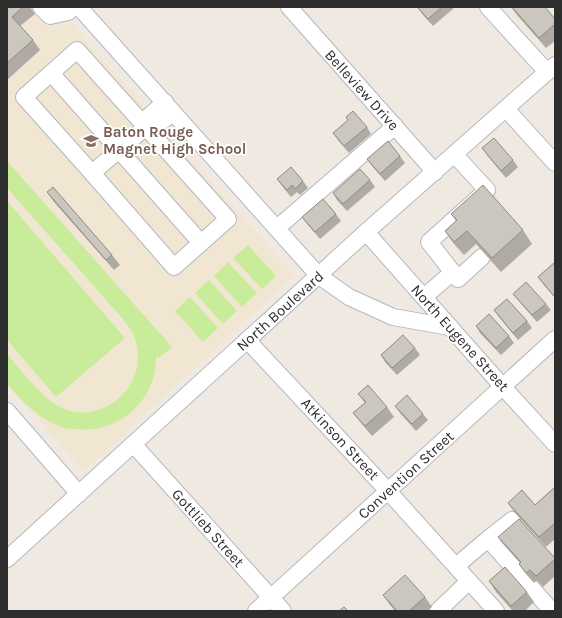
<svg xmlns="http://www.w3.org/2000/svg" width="562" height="618" font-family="Karla,sans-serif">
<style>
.education{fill:#f0e6d1}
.pitch{fill:#c9ec9a}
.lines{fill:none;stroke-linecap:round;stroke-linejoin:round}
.minor-casing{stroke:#b4b7c1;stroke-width:18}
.minor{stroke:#fff;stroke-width:16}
.wall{fill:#afaba4}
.building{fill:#cbc7bf;stroke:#8e8b86}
.labels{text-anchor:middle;stroke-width:3.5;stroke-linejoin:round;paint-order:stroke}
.street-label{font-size:15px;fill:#2e2e2e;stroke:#fff}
.education-label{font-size:15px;font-weight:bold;fill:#785e54;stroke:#fff;text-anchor:start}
</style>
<rect width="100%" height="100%" fill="#efe9e1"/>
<path class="education" d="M 7,7 L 56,7 L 294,275 L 84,471 L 7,384 Z"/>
<g class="pitch">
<path d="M 7,161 L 172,347 L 159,358 L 156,356 C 157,399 120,434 77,429 C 72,429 66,429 62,427 C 39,419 23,402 7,384 L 7,354 C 22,371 39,395 58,406 C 99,429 149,387 136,342 C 134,333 128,326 123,319 L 7,188 Z"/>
<path d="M 7,201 L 125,338 L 56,397 L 7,340 Z"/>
<path d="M 248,245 L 276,276 L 262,289 L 233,258 Z"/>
<path d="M 228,262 L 257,293 L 242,307 L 214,276 Z"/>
<path d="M 209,280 L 237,311 L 223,324 L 195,293 Z"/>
<path d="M 190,297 L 218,328 L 203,342 L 175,311 Z"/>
</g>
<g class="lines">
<g class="minor-casing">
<g id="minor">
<path d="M 41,7 L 50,16 L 68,12 L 74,7"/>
<path d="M 79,7 L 319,276 L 349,297 L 393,317 L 450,327"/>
<path d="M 289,7 L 435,172"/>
<path d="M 488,7 L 547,72"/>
<path d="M 51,73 L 201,243 L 228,219 L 77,50 L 24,97 L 92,173 L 146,127"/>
<path d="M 165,102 L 147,118 L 146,127 L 155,127 L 173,112"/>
<path d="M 506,109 L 555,163"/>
<path d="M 455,155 L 487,190 L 429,242 L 458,279 L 482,257"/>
<path d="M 92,173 L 174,267 L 201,243"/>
<path d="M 277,228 L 395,126"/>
<path d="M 366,232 L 503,387 L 555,444"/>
<path d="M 424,297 L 453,272"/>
<path d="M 247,340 L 388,491 L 496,611"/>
<path d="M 7,411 L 79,494"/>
<path d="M 134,445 L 283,611"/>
<path d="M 512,520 L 488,539 L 552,611"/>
<path d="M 7,559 L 366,232 L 555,65"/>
<path d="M 456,566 L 488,539"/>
<path d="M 256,611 L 555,339"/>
<path d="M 438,611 L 469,581"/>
</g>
</g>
<use href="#minor" class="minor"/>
</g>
<g class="wall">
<path d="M 7,7 L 30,7 L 35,14 L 20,26 L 33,40 L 40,50 L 7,80 Z"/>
<path d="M 419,7 L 454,7 L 454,8 L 433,26 L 423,15 L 418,8 Z"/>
<path d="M 511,7 L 555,19 L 555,41 L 546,48 L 517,15 Z"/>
<path d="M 346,117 L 367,127 L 371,134 L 349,153 L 338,140 L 333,133 L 348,120 Z"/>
<path d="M 482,148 L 513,160 L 518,167 L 506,178 L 487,155 Z"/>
<path d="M 400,156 L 405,163 L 385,181 L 372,166 L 367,159 Z"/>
<path d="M 277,179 L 303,181 L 308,188 L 300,195 L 297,192 L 291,197 L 282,186 Z"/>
<path d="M 370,180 L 375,187 L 347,211 L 337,200 L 333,193 Z"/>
<path d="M 47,192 L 112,255 L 120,265 L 114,270 L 54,202 Z"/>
<path d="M 336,214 L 341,221 L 320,239 L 307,224 L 302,217 Z"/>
<path d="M 451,214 L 523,230 L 532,244 L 501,272 L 476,244 L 464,255 L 454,244 L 445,231 L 456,221 Z"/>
<path d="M 555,262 L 555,298 L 543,284 L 538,277 Z"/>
<path d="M 513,294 L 546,304 L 551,310 L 537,322 L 518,300 Z"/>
<path d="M 494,310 L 527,321 L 532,328 L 518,340 L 499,317 Z"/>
<path d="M 476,326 L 509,336 L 514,343 L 501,355 L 480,333 Z"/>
<path d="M 415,348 L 420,355 L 397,375 L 385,362 L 381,355 Z"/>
<path d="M 358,394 L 387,407 L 394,417 L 372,436 L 361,423 L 353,413 L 365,403 Z"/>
<path d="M 395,406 L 423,414 L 428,420 L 416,431 L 400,413 Z"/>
<path d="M 555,487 L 555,539 L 546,547 L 515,513 L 508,503 L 535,505 Z"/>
<path d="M 498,537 L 555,558 L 555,576 L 543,587 L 537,580 L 534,583 L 526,574 L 519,564 L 520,563 L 506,547 Z"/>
<path d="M 489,581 L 527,592 L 534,602 L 525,611 L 513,611 L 496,592 Z"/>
<path d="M 383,595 L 425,597 L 432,607 L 427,611 L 395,611 L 390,605 Z"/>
</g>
<g class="building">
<path d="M 7,7 L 23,7 L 12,17 L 33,40 L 7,63 Z"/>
<path d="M 419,7 L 442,7 L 428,19 L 418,8 Z"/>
<path d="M 512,7 L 545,7 L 555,19 L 555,24 L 539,38 Z"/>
<path d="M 353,111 L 367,127 L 344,146 L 333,133 L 348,120 L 346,117 Z"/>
<path d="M 494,138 L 513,160 L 501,171 L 482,148 Z"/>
<path d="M 388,141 L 400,156 L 380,174 L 367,159 Z"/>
<path d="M 291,167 L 303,181 L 295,189 L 292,185 L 287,190 L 277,179 Z"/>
<path d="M 360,169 L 370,180 L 343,204 L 333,193 Z"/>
<path d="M 483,185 L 523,230 L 492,258 L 467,231 L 454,242 L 445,231 L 457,220 L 451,214 Z"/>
<path d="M 53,187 L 112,255 L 106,260 L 47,192 Z"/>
<path d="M 323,199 L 336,214 L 315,232 L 302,217 Z"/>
<path d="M 555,262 L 555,295 L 554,296 L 538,277 Z"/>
<path d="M 526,282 L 546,304 L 532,315 L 513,294 Z"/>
<path d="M 507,299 L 527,321 L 513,333 L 494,310 Z"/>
<path d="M 489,314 L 509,336 L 496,348 L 476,326 Z"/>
<path d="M 403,335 L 415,348 L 392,368 L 381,355 Z"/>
<path d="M 368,385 L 387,407 L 365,426 L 353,413 L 366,402 L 358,394 Z"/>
<path d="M 407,395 L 423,414 L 412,424 L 395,406 Z"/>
<path d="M 555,487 L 555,523 L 539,537 L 508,503 L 522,490 L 535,505 Z"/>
<path d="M 519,519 L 555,558 L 555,559 L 536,576 L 530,570 L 526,573 L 519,564 L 521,562 L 498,537 Z"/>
<path d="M 505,567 L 527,592 L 511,606 L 489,581 Z"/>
<path d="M 405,575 L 425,597 L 409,611 L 397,611 L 383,595 Z"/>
<path d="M 344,607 L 348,611 L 339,611 Z"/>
</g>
<defs>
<g id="school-bare" transform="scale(1.2)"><path d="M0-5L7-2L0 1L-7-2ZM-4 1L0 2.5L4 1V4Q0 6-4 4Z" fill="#8d6e63" stroke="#fff" stroke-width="2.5" paint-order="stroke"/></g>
</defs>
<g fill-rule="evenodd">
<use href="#school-bare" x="91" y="141"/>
</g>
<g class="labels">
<g class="street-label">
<text transform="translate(362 90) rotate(48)" y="5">Belleview Drive</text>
<text transform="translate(280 311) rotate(-42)" y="5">North Boulevard</text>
<text transform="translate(460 338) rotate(48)" y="5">North Eugene Street</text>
<text transform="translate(340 439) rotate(47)" y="5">Atkinson Street</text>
<text transform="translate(406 475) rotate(-42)" y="5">Convention Street</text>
<text transform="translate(208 528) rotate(48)" y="5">Gottlieb Street</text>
</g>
<g class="education-label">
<text x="103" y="137">Baton Rouge<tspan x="103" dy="17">Magnet High School</tspan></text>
</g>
</g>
<rect width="562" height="618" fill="none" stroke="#2e2e2e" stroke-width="16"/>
</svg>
